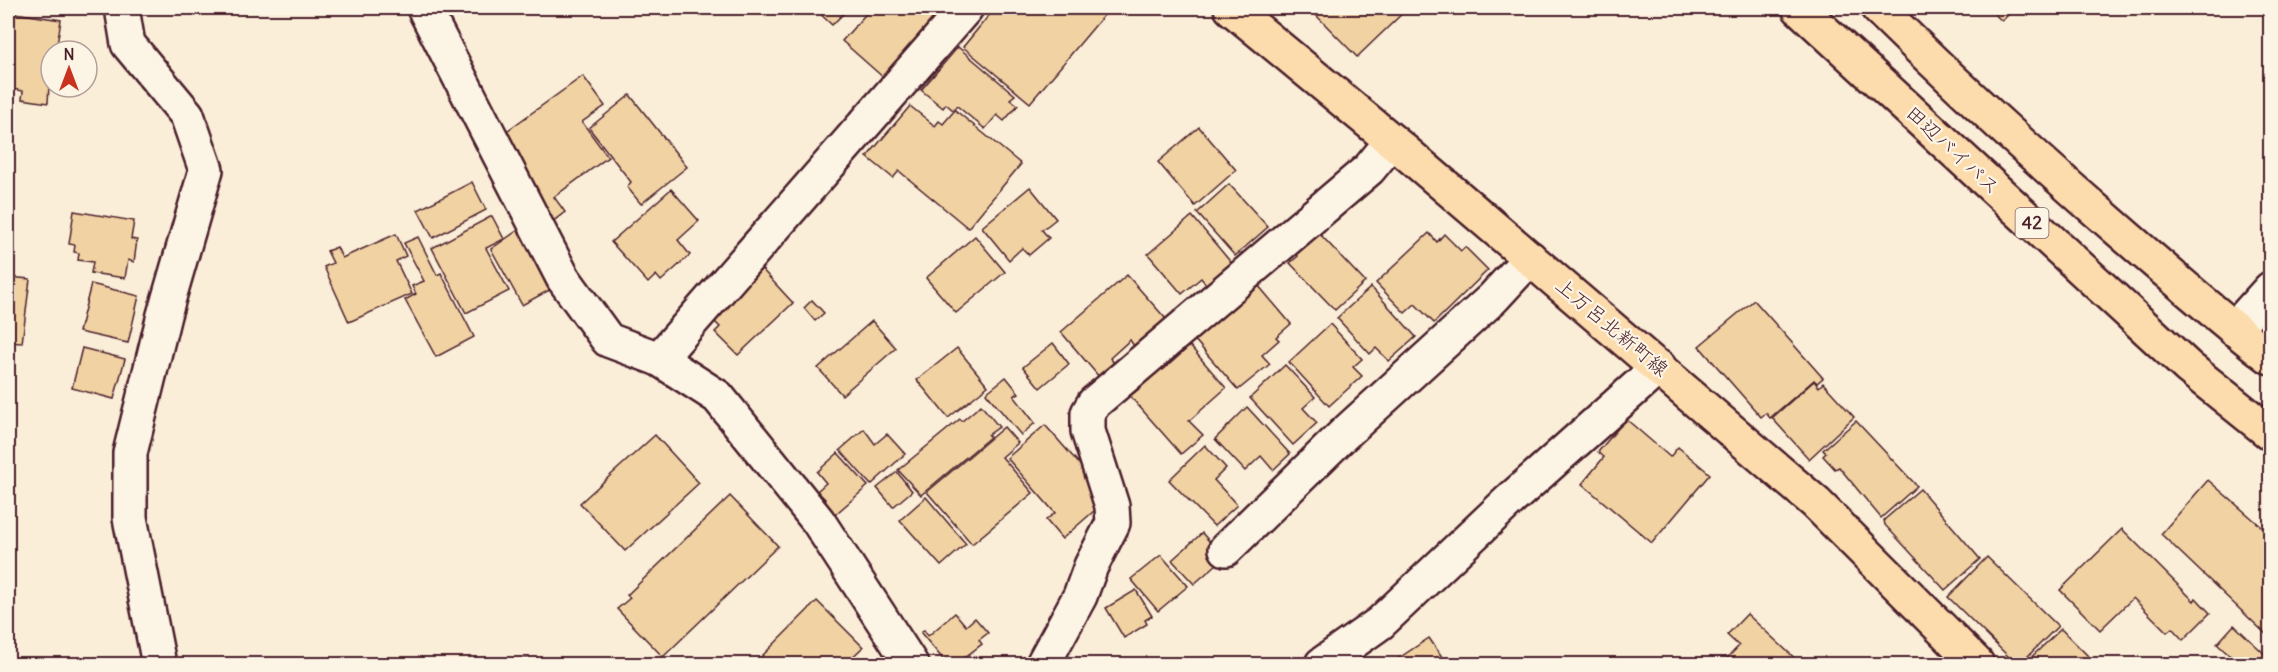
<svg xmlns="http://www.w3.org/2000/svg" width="2278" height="672" font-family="Delius,'Klee One',sans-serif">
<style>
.building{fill:#f0d2a3;stroke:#4a1f2b;stroke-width:1.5}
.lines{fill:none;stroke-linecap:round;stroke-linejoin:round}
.minor-casing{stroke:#4a1f2b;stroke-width:38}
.major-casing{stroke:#4a1f2b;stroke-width:38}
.highway-casing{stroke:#4a1f2b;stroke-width:38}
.minor{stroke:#fcf5e5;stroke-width:33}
.major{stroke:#fcdcac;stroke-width:33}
.highway{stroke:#fcdcac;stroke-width:33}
.labels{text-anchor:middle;stroke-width:4.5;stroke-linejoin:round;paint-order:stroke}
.shield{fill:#fcf5e5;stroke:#7f5f63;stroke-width:1.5}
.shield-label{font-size:18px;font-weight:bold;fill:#4a1f2b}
.street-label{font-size:20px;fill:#4a1f2b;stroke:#fcf5e5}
</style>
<rect width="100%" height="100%" fill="#faeed8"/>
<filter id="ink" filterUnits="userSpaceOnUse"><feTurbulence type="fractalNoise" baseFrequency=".0167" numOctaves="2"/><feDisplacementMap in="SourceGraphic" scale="12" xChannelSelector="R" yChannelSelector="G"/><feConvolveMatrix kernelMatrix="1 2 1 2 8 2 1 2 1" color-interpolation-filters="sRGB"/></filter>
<g filter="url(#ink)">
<g class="building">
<path d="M 814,8 L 849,8 L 832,25 Z"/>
<path d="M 871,8 L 947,8 L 885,79 L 842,41 Z"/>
<path d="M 995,8 L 1110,8 L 1030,103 L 963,47 Z"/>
<path d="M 1309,8 L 1408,8 L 1357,57 Z"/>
<path d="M 1988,8 L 2015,8 L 2002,21 Z"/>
<path d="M 2260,8 L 2270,8 L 2270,20 L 2260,9 Z"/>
<path d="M 8,12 L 61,20 L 56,51 L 51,51 L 48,103 L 22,99 L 23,91 L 8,88 Z"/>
<path d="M 958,47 L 1015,95 L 1010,99 L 1018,105 L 1004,121 L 997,115 L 985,129 L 957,106 L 953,110 L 946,104 L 943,108 L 921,90 Z"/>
<path d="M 583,76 L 605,106 L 582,122 L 608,157 L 554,197 L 565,212 L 552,222 L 504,133 Z"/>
<path d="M 630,95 L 687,167 L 641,204 L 627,187 L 631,182 L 589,128 Z"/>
<path d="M 910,106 L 935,126 L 939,121 L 943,124 L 955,110 L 1021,164 L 968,228 L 899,171 L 893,178 L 867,157 Z"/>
<path d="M 1199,127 L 1236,170 L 1195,206 L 1158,162 Z"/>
<path d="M 472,182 L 486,210 L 433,238 L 418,210 Z"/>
<path d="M 1229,184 L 1268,227 L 1235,256 L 1197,213 Z"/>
<path d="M 1030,187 L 1056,219 L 1042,230 L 1049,238 L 1029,255 L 1022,248 L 1009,260 L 982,227 Z"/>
<path d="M 671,189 L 699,221 L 678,240 L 690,255 L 661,281 L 656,275 L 648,283 L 611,242 Z"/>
<path d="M 74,211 L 134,221 L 131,239 L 137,240 L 134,262 L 128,260 L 125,278 L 91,273 L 93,262 L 78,260 L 79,253 L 74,252 L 75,245 L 69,244 Z"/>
<path d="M 492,216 L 504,239 L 486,248 L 509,291 L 466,313 L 432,248 Z"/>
<path d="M 1192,216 L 1234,266 L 1209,288 L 1201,278 L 1182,294 L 1148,254 Z"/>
<path d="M 524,226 L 557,286 L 522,305 L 491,249 Z"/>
<path d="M 1317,231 L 1365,282 L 1335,310 L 1290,263 L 1298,256 L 1294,253 Z"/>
<path d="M 1429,233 L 1437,242 L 1444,234 L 1461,251 L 1465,247 L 1488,270 L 1434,323 L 1415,304 L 1405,313 L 1376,283 Z"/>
<path d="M 396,234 L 406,256 L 396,261 L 412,294 L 349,322 L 324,267 L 333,263 L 327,251 L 337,247 L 342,258 Z"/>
<path d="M 975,236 L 1005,272 L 956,313 L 926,278 Z"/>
<path d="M 418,237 L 437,275 L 441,273 L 474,337 L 436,357 L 405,300 L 416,294 L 412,286 L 424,281 L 404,243 Z"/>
<path d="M 758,265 L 793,303 L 738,355 L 715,332 L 720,327 L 706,313 Z"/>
<path d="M 1127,275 L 1166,319 L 1134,346 L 1130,340 L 1110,358 L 1116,365 L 1100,378 L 1061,332 Z"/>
<path d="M 8,277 L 30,279 L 22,343 L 8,342 Z"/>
<path d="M 91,284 L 139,296 L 128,343 L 79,332 Z"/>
<path d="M 1258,285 L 1291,324 L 1276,337 L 1279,340 L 1262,355 L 1270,364 L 1238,390 L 1194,339 Z"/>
<path d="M 1371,287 L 1416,337 L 1389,361 L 1376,348 L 1370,354 L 1337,318 Z"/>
<path d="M 812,300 L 824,313 L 815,321 L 804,308 Z"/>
<path d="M 1754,300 L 1823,378 L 1817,383 L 1814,380 L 1770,418 L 1766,413 L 1761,417 L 1699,346 Z"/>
<path d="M 872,321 L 896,348 L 842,395 L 818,368 Z"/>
<path d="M 1330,324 L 1362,359 L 1353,367 L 1362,376 L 1329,406 L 1289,362 Z"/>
<path d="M 1053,343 L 1069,364 L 1040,388 L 1023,367 Z"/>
<path d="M 1190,346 L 1226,388 L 1189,421 L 1203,435 L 1181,454 L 1130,396 L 1141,387 L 1139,384 L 1159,367 L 1163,370 Z"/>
<path d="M 82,348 L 125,359 L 114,399 L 72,388 Z"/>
<path d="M 957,348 L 988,386 L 948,418 L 917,380 Z"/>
<path d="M 1285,365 L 1315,397 L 1303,408 L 1317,423 L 1293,445 L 1250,398 Z"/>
<path d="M 1006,377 L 1019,393 L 1014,396 L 1035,423 L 1021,435 L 986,393 Z"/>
<path d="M 1814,381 L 1819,387 L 1823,383 L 1854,417 L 1809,459 L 1772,418 Z"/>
<path d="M 981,405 L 999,427 L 988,435 L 990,437 L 921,495 L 898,470 L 960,419 L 962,421 Z"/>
<path d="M 1247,407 L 1290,454 L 1273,470 L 1261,456 L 1245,471 L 1215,439 Z"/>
<path d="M 1626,419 L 1670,457 L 1678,447 L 1710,474 L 1652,543 L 1582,484 L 1604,457 L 1598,452 Z"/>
<path d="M 1856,421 L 1917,486 L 1881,518 L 1839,467 L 1835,469 L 1823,456 L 1826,453 L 1823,450 Z"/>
<path d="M 1045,425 L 1096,483 L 1089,490 L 1102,504 L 1062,539 L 1046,520 L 1055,513 L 1007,458 Z"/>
<path d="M 1004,427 L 1018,443 L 1002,457 L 1033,493 L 972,544 L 927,492 Z"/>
<path d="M 864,429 L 875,444 L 887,434 L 905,454 L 871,485 L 840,450 Z"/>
<path d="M 655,435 L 699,483 L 625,551 L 580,503 Z"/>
<path d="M 1205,445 L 1226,468 L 1214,480 L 1237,505 L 1214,526 L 1169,480 Z"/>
<path d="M 838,453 L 868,486 L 831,518 L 820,505 L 826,500 L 817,491 L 826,483 L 817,472 Z"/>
<path d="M 897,472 L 912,491 L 893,507 L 877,488 Z"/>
<path d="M 2208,480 L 2270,534 L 2270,638 L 2161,534 Z"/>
<path d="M 1920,489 L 1980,559 L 1945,590 L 1885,525 L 1884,520 Z"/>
<path d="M 730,496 L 778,546 L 663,657 L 617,609 L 630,598 L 627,595 Z"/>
<path d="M 926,497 L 966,544 L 941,566 L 900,520 Z"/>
<path d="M 2122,529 L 2194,601 L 2196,598 L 2210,613 L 2183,640 L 2172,628 L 2167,632 L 2133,598 L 2100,630 L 2060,590 Z"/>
<path d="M 1202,533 L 1224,558 L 1194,584 L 1172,560 Z"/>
<path d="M 1161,555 L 1188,586 L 1158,611 L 1131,579 Z"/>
<path d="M 1987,557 L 2058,626 L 2020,664 L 2016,664 L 1948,597 Z"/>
<path d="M 1136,590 L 1152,616 L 1145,620 L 1147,624 L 1124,638 L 1106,608 Z"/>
<path d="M 817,601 L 863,647 L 845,664 L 754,664 Z"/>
<path d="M 955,613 L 966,626 L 975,618 L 988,633 L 979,640 L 982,644 L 956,664 L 947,664 L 921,633 L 924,630 L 928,636 Z"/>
<path d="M 1747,614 L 1801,664 L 1721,664 L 1739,646 L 1727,635 Z"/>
<path d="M 2234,625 L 2269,658 L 2263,664 L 2239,664 L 2217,644 Z"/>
<path d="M 2061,629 L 2093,661 L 2089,664 L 2024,664 Z"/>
<path d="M 1429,638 L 1447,664 L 1390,664 Z"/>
<path d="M 497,659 L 580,660 L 580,664 L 497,664 Z"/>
</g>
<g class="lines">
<g class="minor-casing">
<g id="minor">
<path d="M 122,8 L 128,44 L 187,115 L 206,170 L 164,315 L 130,453 L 130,518 L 159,664"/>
<path d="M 424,8 L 563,278 L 608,340 L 659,359 L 718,397 L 818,521 L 911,664"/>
<path d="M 2234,329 L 2270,289"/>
<path d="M 659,359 L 966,8"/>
<path d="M 1226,549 L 1344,434 L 1493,298 L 1530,258"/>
<path d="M 1043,664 L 1080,596 L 1091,566 L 1113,523 L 1112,506 L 1088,431 L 1088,413 L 1094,403 L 1369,169 L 1392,141"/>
<path d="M 1322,664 L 1380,623 L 1510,500 L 1659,367"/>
</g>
</g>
<g class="major-casing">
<path id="major" d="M 1231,8 L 1403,150 L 1816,503 L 1977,664"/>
</g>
<g class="highway-casing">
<g id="highway">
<path d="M 1799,8 L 2189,368 L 2270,433"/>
<path d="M 1878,8 C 1959,88 2043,165 2130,240 C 2176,280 2222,320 2270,357"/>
</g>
</g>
<use href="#minor" class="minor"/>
<use href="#major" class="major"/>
<use href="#highway" class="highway"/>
</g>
</g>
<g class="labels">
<rect class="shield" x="2015.5" y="208" width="33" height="30" rx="4.5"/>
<g class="shield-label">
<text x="2032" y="229">42</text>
</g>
<g class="street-label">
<text transform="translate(1953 150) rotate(43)" y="7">田辺バイパス</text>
<text transform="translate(1612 327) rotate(40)" y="7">上万呂北新町線</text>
</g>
</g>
<rect width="2278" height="672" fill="none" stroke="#fcf5e5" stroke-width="30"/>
<rect x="15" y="15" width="2248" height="642" fill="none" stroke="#4a1f2b" stroke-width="2" filter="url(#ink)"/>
<g transform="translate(69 69)"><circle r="28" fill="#fcf5e5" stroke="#b59f9b" stroke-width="1.5"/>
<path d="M0-4.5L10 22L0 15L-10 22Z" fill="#c8321e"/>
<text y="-9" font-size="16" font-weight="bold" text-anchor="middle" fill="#4a1f2b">N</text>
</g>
</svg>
